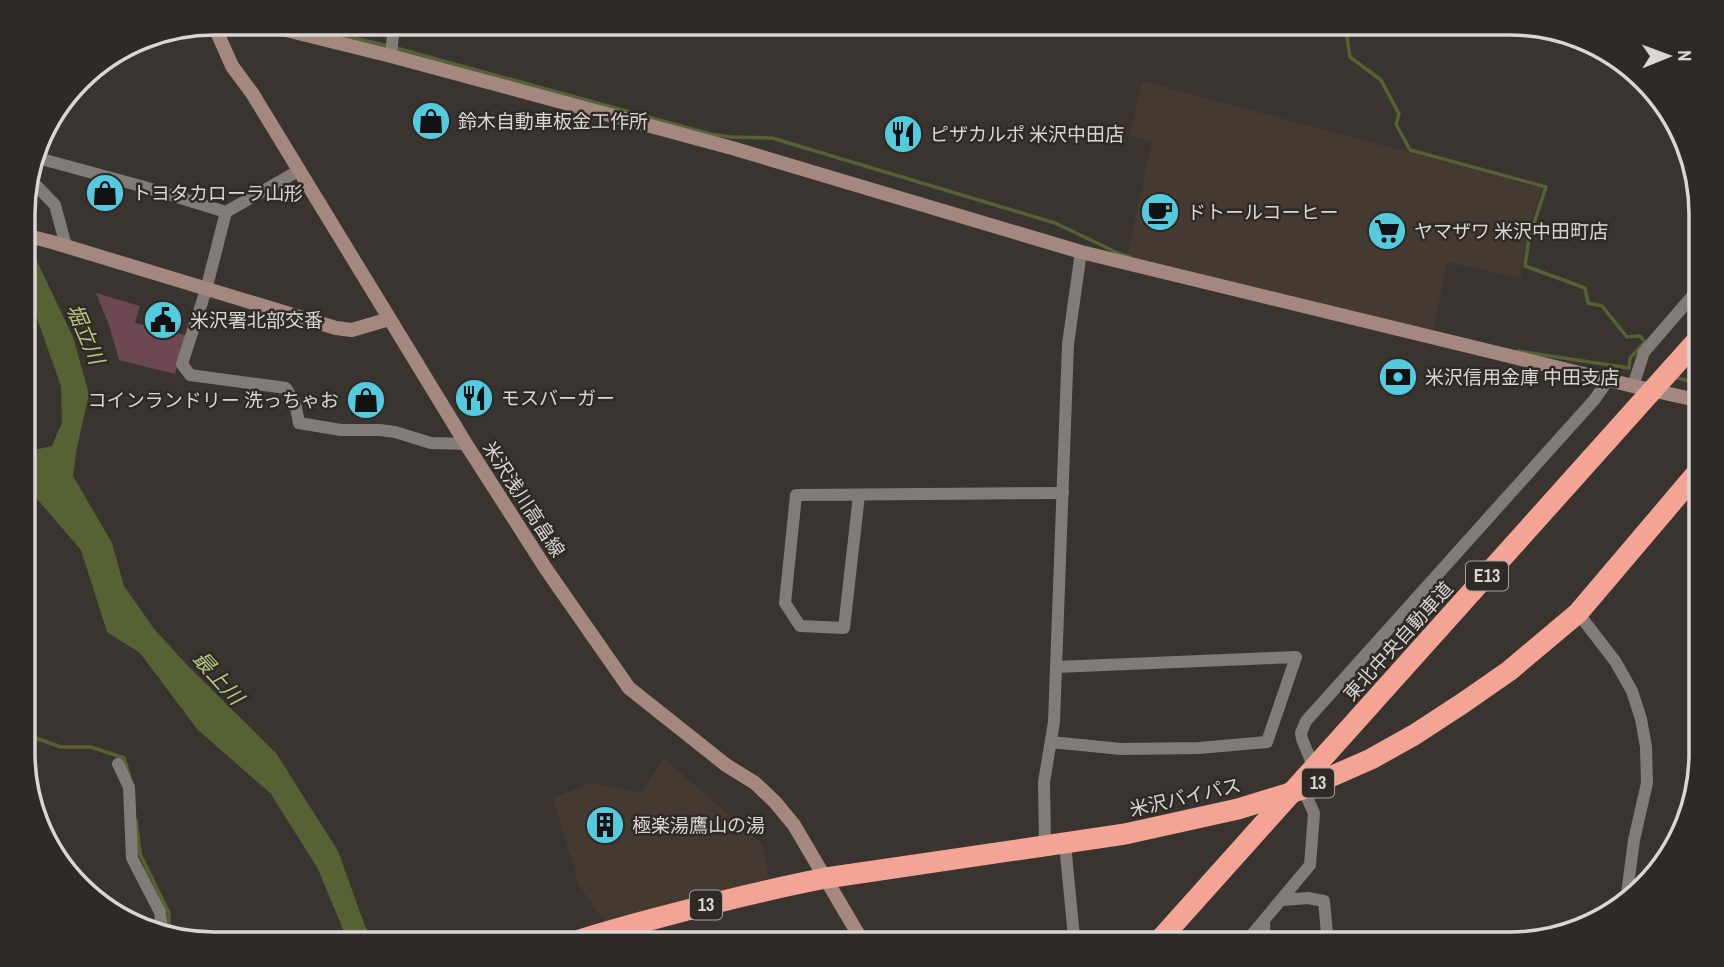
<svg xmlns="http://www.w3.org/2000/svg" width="1724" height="967" font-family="'Archivo Narrow','Noto Sans JP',sans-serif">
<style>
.built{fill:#453a32}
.green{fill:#6b4852}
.water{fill:#566233}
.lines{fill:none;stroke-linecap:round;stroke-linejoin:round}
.stream{stroke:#566233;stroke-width:3.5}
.street{stroke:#817c77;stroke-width:12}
.secondary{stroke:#a48880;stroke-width:14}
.highway{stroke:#f4a495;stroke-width:21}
.labels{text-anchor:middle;stroke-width:5;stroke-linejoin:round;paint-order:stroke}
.shield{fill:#2f2a26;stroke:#a7a2a0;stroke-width:2}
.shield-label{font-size:18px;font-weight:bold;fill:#dad6d4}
.poi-label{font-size:19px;fill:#dad6d4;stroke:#2f2a26;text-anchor:start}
.street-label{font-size:19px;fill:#dad6d4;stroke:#2f2a26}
.water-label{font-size:21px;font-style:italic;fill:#b6c97f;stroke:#2f2a26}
.rim{fill:none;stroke:#dad6d4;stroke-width:3.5}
</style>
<rect width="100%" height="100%" fill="#393430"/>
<g class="built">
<path d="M 1142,81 L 1542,188 L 1528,231 L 1521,278 L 1447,262 L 1433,332 L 1127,256 L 1152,142 L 1130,136 Z"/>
<path d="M 663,758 L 762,843 L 769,878 L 605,923 L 579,885 L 553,798 L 591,783 L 642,793 Z"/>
</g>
<path class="green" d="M 96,293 L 140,306 L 135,323 L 186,335 L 175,374 L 119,360 L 109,325 Z"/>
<path class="water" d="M 24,234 L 73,337 L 89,394 L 77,447 L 73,476 L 112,543 L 124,586 L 155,630 L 188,666 L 276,753 L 338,851 L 365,926 L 375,944 L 349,944 L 318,869 L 271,794 L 197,729 L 140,653 L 107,632 L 81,550 L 38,500 L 24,494 L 24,452 L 52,446 L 62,422 L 61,386 L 34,310 L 24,293 Z"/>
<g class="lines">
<g class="stream">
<path d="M 291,23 L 388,46"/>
<path d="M 1345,23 L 1350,57 L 1381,80 L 1399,114 L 1396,124 L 1410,150 L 1546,187 L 1529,238 L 1525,266 L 1585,288 L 1588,303 L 1602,306 L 1627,337 L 1640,336 L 1645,342 L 1630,358 L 1629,368 L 1518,351"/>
<path d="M 396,48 L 710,134 L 730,137 L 772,138 L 1055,223 L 1120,254 L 1130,257"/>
<path d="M 1674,377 L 1701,384"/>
<path d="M 24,724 L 33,737 L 61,747 L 91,747 L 124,758 L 130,778"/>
<path d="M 136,820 L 140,854 L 169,913 L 169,932"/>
</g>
<g class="street">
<path d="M 391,56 L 394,23"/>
<path d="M 34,157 L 141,186 L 226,212"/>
<path d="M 298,171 L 226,212 L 206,290 L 182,364 L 190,375 L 286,388 L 295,403 L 299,423 L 341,430 L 380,430 L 395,432 L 431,443 L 466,444"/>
<path d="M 28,177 L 55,205 L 66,246"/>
<path d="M 1633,386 L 1644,352 L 1701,286"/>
<path d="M 859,495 L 844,628 L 800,626 L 785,603 L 796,495 L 1063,493"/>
<path d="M 1578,613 L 1615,661 L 1632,691 L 1641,719 L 1646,747 L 1647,783 L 1634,840 L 1626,901"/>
<path d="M 1051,742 L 1121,749 L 1199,748 L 1267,742 L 1296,657 L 1057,667"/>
<path d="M 118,764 L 129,787 L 132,858 L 160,912 L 162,930"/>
<path d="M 1316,773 L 1302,739 L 1301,733 L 1306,721 L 1595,399 L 1608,380"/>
<path d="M 1065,844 L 1074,937 L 1076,944"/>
<path d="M 1045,846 L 1044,782 L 1054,722 L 1068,344 L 1081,252"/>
<path d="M 1282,900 L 1308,898 L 1324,901 L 1328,944"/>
<path d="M 1264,921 L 1265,944"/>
<path d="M 1244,944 L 1310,865 L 1314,813 L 1303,789"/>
</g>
<g class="secondary">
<path d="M 213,23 L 232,66 L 252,93 L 466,444 L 546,569 L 629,688 L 726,765 L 755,783 L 775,802 L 794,825 L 864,944"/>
<path d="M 258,23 L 391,56 L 732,148 L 1081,252 L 1633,386 L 1701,401"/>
<path d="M 24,235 L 52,242 L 336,328 L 352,330 L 389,319"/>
</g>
<g class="highway">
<path d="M 568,944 C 597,934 627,926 657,918 C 713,903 769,889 826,878 L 1125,834 L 1238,809 L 1303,789 L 1371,759 L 1414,735 L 1463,703 L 1509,671 L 1578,613 L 1701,468"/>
<path d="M 1156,944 L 1701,336"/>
</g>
</g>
<defs>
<g id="shop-disc" transform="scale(2.0125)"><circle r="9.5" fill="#54cade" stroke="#2f2a26"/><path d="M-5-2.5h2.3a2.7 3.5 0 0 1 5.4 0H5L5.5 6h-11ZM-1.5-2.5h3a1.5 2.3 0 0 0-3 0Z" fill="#111"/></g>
<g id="restaurant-disc" transform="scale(2.0125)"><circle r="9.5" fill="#54cade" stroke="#2f2a26"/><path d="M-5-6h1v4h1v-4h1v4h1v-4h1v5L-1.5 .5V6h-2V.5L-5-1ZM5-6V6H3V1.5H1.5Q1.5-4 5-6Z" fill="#111"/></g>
<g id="cafe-disc" transform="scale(2.0125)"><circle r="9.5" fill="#54cade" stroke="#2f2a26"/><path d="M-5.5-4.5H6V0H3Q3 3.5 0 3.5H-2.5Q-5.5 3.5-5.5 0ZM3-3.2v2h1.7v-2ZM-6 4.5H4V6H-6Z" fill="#111"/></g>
<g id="supermarket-disc" transform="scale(2.0125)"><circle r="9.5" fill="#54cade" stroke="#2f2a26"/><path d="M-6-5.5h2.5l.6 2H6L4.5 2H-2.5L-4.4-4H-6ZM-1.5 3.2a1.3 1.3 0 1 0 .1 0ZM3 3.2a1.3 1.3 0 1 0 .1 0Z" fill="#111"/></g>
<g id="civic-disc" transform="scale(2.0125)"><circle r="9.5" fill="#54cade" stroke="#2f2a26"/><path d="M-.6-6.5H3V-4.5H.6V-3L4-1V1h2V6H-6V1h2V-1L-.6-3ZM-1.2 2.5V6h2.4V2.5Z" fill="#111"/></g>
<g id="bank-disc" transform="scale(2.0125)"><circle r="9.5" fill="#54cade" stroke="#2f2a26"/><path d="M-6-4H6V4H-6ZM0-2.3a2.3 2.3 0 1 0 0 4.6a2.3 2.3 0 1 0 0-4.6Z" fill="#111"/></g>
<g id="building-disc" transform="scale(2.0125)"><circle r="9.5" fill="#54cade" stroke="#2f2a26"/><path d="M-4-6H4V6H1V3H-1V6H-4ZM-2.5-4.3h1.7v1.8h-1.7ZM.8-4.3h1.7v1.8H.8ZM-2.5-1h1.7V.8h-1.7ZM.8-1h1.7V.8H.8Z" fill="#111"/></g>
</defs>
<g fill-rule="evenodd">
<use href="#shop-disc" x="431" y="121"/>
<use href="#restaurant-disc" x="903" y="134"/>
<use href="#shop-disc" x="105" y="193"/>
<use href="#cafe-disc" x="1160" y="212"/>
<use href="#supermarket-disc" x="1387" y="231"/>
<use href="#civic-disc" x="163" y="320"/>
<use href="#bank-disc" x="1398" y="377"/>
<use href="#restaurant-disc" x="474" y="398"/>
<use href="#shop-disc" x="366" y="400"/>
<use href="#building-disc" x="605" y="825"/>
</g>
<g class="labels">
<g class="shield">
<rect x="1466" y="561.5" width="42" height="29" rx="5"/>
<rect x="1302" y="768.5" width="32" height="29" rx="5"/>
<rect x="690" y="890.5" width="32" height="29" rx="5"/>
</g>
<g class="shield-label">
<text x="1487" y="582">E13</text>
<text x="1318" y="789">13</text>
<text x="706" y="911">13</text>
</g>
<g class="poi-label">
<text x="458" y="128">鈴木自動車板金工作所</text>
<text x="930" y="141">ピザカルポ 米沢中田店</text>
<text x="132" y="200">トヨタカローラ山形</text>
<text x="1187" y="219">ドトールコーヒー</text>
<text x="1414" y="238">ヤマザワ 米沢中田町店</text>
<text x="190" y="327">米沢署北部交番</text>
<text x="1425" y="384">米沢信用金庫 中田支店</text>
<text x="501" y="405">モスバーガー</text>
<text x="339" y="407" text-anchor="end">コインランドリー 洗っちゃお</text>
<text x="632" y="832">極楽湯鷹山の湯</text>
</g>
<g class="street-label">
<text transform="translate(524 499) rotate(57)" y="7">米沢浅川高畠線</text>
<text transform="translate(1398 641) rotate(-48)" y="7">東北中央自動車道</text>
<text transform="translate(1185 797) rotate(-13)" y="7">米沢バイパス</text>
</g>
<g class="water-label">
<text transform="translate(85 334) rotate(67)" y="7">堀立川</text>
<text transform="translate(218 678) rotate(48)" y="7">最上川</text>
</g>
</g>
<path d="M0 0H1724V967H0ZM214 35H1510A179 179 0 0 1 1689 214V753A179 179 0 0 1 1510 932H214A179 179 0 0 1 35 753V214A179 179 0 0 1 214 35Z" fill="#2f2a26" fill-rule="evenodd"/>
<path class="rim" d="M214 35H1510A179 179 0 0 1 1689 214V753A179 179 0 0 1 1510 932H214A179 179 0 0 1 35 753V214A179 179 0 0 1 214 35Z"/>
<g transform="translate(1668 56) rotate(89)" stroke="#2f2a26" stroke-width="5" paint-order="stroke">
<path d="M0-5L12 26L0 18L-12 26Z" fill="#dad6d4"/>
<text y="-10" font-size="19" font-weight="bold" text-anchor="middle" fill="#dad6d4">N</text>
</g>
</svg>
